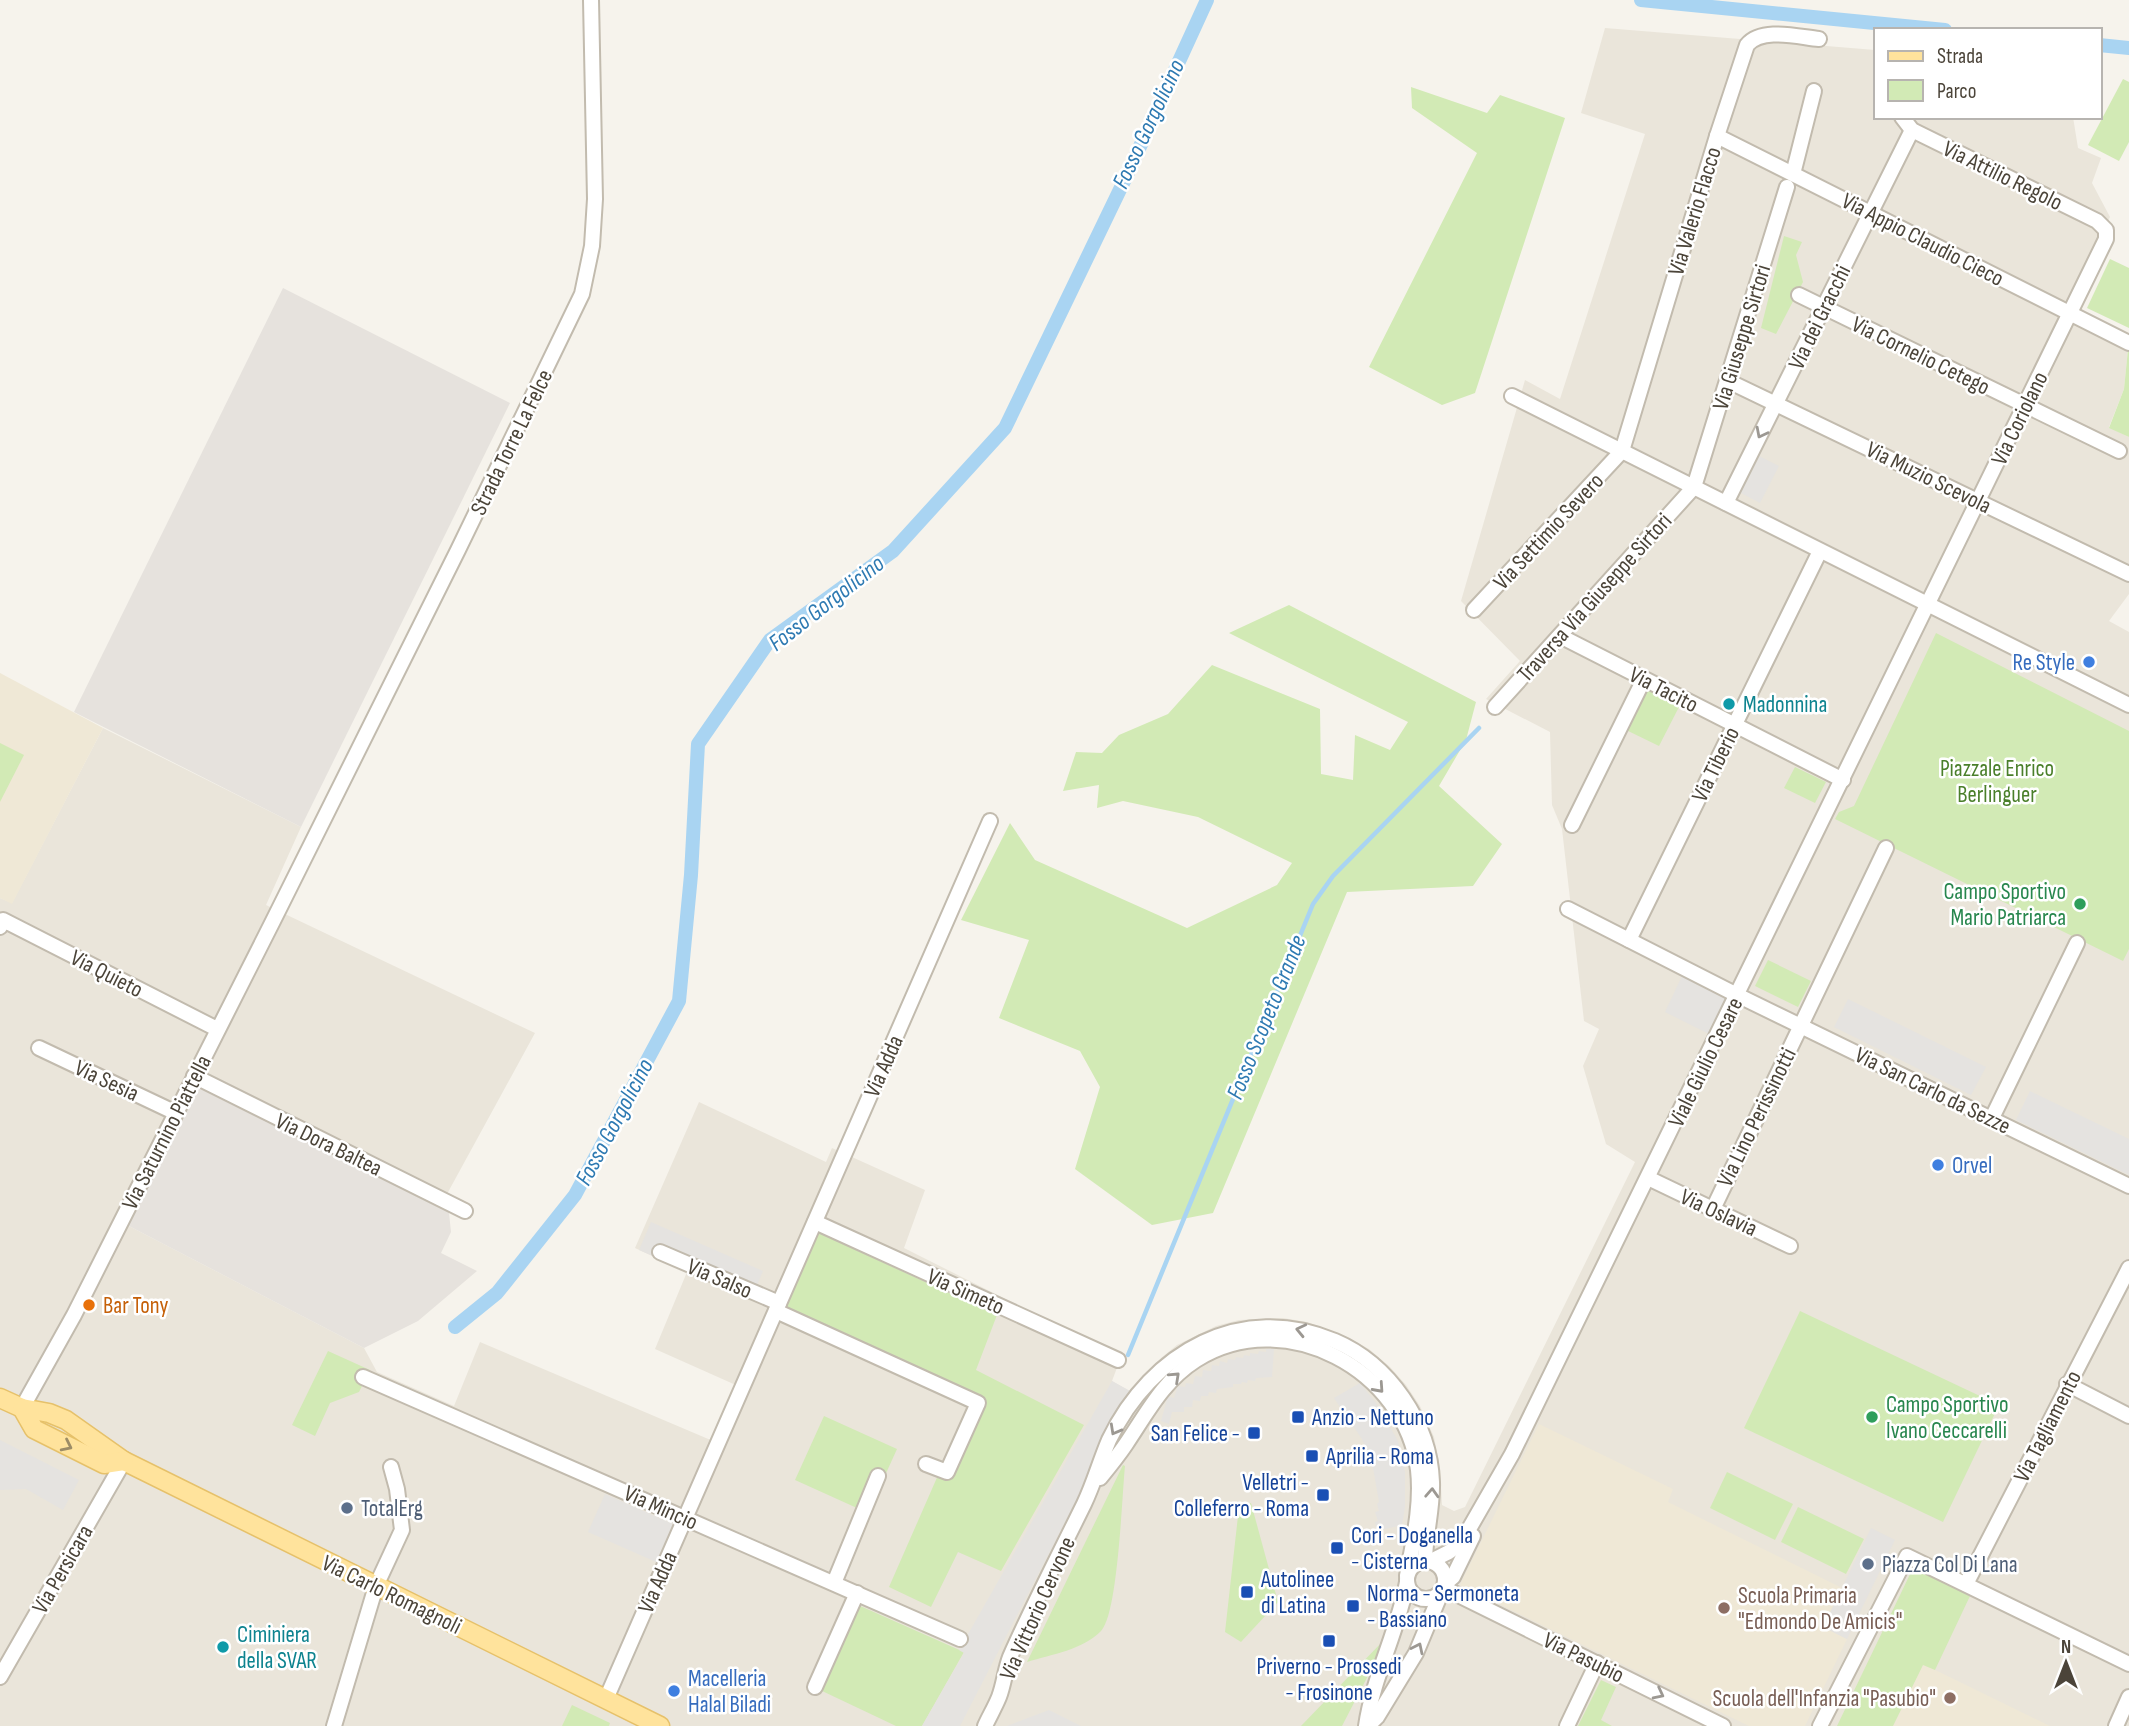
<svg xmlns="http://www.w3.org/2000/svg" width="2129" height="1726" font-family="'Sofia Sans Condensed',sans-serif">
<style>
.residential{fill:#eae5da}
.industrial{fill:#e6e2dd}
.education{fill:#efe8d6}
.green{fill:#d2eab5}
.parking{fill:#e5e3e0}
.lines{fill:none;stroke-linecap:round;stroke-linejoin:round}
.stream{stroke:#a9d4f2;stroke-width:4.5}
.canal{stroke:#a9d4f2;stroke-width:14}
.minor-casing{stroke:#c2bbae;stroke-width:18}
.major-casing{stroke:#e6c16a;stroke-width:21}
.minor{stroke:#fff;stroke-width:14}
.major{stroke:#ffe39c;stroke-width:18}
.oneway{stroke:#9c9892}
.oneway2{stroke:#9c8c66}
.shop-dot{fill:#3f7fe0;stroke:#fff;stroke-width:2.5}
.culture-dot{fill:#0f9aa8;stroke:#fff;stroke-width:2.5}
.leisure-dot{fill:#2e9e5b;stroke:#fff;stroke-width:2.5}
.food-dot{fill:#e8710a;stroke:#fff;stroke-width:2.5}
.transit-dot{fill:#1a4fb4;stroke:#fff;stroke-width:2.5}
.service-dot{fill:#5c6f8a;stroke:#fff;stroke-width:2.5}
.education-dot{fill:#8d6e63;stroke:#fff;stroke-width:2.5}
.labels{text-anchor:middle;stroke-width:5;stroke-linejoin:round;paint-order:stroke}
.street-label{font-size:23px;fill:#4b4439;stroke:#fff}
.shop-label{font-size:23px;fill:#366cbe;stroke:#fff;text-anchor:start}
.culture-label{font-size:23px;fill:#0d838f;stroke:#fff;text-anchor:start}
.park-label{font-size:23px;fill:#4a7f2a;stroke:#fff}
.leisure-label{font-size:23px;fill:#27864d;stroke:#fff;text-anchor:end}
.food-label{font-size:23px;fill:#c56008;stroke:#fff;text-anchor:start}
.transit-label{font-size:23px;fill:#164399;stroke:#fff;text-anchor:start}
.service-label{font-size:23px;fill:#4e5e75;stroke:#fff;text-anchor:start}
.education-label{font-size:23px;fill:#785e54;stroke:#fff;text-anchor:start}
.water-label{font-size:24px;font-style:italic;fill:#2e7ab2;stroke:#fff}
</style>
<rect width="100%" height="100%" fill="#f6f3ec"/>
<path class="residential" d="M 1605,28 L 1875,50 L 1875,117 L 2073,117 L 2078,148 L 2101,158 L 2092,183 L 2110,217 L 2060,318 L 2128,349 L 2124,389 L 2109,427 L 2129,437 L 2129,594 L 2109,621 L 2129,632 L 2129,1726 L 0,1726 L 0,898 L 12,903 L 103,728 L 301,827 L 266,905 L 535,1033 L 447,1194 L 205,1072 L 127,1225 L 364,1348 L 377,1372 L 454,1406 L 480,1342 L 713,1441 L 738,1386 L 655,1349 L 687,1272 L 635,1248 L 699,1102 L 826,1162 L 832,1148 L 925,1190 L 904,1248 L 1121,1357 L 1112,1381 L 1131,1392 L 1161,1358 L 1177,1345 L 1216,1326 L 1239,1320 L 1283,1318 L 1307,1322 L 1345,1336 L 1369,1349 L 1390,1367 L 1406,1385 L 1420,1406 L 1434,1437 L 1440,1468 L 1442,1505 L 1454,1511 L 1465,1507 L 1635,1162 L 1606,1144 L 1583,1066 L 1599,1029 L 1584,1021 L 1562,829 L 1552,805 L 1550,732 L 1486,699 L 1520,661 L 1461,601 L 1525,380 L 1560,399 L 1645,134 L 1581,113 Z"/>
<g class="industrial">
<path d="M 283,288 L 510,403 L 301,827 L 74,712 Z"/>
<path d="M 205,1072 L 447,1194 L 451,1232 L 441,1253 L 477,1271 L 418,1321 L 364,1348 L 127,1225 Z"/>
</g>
<g class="education">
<path d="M 0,673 L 103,728 L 12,904 L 0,898 Z"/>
<path d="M 1539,1424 L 1673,1489 L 1668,1502 L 1842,1588 L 1823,1627 L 1847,1639 L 1805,1726 L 1749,1726 L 1460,1585 Z"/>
<path d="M 1923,1664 L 2050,1726 L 1893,1726 Z"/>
</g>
<g class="green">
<path d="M 2123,79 L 2129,82 L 2129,142 L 2119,161 L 2088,145 Z"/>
<path d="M 1411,87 L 1487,113 L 1500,95 L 1565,118 L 1475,393 L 1442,405 L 1369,367 L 1477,153 L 1412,108 Z"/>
<path d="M 1784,236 L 1802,242 L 1796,255 L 1803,282 L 1776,334 L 1761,328 Z"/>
<path d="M 2110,259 L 2129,268 L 2129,328 L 2087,308 Z"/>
<path d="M 2128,349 L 2129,349 L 2129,437 L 2109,428 L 2124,389 Z"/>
<path d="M 1289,605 L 1476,702 L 1466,740 L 1439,786 L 1502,844 L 1473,886 L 1347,892 L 1213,1213 L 1152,1225 L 1075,1169 L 1100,1087 L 1080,1051 L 999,1018 L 1029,940 L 961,920 L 1010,823 L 1035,860 L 1187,928 L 1277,885 L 1292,863 L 1198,817 L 1123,801 L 1097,808 L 1099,785 L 1063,791 L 1076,752 L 1102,753 L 1119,735 L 1168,714 L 1212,665 L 1320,709 L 1321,774 L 1353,780 L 1355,735 L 1390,750 L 1408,722 L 1229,633 Z"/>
<path d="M 1936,633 L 2129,731 L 2129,949 L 2123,961 L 1835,819 L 1839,812 L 1854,806 Z"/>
<path d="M 1646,686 L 1681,703 L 1659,746 L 1624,729 Z"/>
<path d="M 0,743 L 24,755 L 0,802 Z"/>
<path d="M 1795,767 L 1826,782 L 1815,803 L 1784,788 Z"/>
<path d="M 1768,960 L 1811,981 L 1798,1007 L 1755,986 Z"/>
<path d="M 815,1231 L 997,1315 L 976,1370 L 1084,1425 L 1001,1571 L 958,1552 L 931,1607 L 889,1587 L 939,1473 L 952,1477 L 985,1398 L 781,1308 Z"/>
<path d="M 1800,1311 L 1999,1405 L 1943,1522 L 1744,1428 Z"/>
<path d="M 328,1351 L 370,1370 L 359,1392 L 330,1403 L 315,1436 L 292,1425 Z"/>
<path d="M 824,1416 L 897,1449 L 868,1513 L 795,1480 Z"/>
<path d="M 1123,1465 L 1125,1466 C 1122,1495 1118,1614 1101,1631 C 1082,1650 1053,1654 1027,1662 Z"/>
<path d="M 1727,1472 L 1793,1504 L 1775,1540 L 1710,1508 Z"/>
<path d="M 1251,1503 L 1278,1602 L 1241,1642 L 1225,1632 L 1239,1507 Z"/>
<path d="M 1798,1507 L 1864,1539 L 1846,1574 L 1781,1542 Z"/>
<path d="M 1913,1568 L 1970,1596 L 1935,1670 L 1923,1665 L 1893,1726 L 1837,1726 Z"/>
<path d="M 858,1605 L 964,1652 L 922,1726 L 896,1726 L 820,1690 Z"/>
<path d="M 1384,1640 L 1386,1641 L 1342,1726 L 1301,1726 Z"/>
<path d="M 1601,1680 L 1616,1687 L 1601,1720 L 1612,1726 L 1578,1726 Z"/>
<path d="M 572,1705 L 610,1723 L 609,1726 L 562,1726 Z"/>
</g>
<g class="parking">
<path d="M 1757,455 L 1779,466 L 1760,503 L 1739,492 Z"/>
<path d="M 1683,974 L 1728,996 L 1709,1034 L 1665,1012 Z"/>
<path d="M 1848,999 L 1986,1067 L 1971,1095 L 1834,1027 Z"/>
<path d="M 2030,1091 L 2129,1139 L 2129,1175 L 2016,1120 Z"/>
<path d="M 651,1222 L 763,1271 L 751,1299 L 639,1250 Z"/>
<path d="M 1266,1349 L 1274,1349 L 1272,1377 L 1256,1378 L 1255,1381 L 1248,1380 L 1247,1383 L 1242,1382 L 1241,1384 L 1233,1384 L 1233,1387 L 1217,1389 L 1216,1393 L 1209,1392 L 1208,1396 L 1201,1396 L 1200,1401 L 1193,1400 L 1192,1407 L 1184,1407 L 1184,1412 L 1172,1412 L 1169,1424 L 1161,1421 L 1168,1396 L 1174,1398 L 1178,1386 L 1185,1387 L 1186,1383 L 1193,1384 L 1195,1376 L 1202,1377 L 1203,1370 L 1211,1371 L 1212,1365 L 1219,1366 L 1220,1361 L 1227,1363 L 1228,1359 L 1235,1360 L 1236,1357 L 1243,1358 L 1244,1355 L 1250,1356 L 1250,1353 L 1258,1354 L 1259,1351 L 1266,1352 Z"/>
<path d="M 1112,1381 L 1132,1392 L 960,1726 L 922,1726 L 964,1653 L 959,1650 Z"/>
<path d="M 1360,1383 L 1376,1403 L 1398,1441 L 1405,1472 L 1405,1507 L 1402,1525 L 1377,1531 L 1375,1522 L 1378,1521 L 1375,1512 L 1379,1511 L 1377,1504 L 1379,1502 L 1372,1462 L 1362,1439 L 1334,1398 Z"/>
<path d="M 0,1440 L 79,1480 L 63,1510 L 26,1489 L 0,1490 Z"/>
<path d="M 605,1494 L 673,1524 L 656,1562 L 588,1532 Z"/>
<path d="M 1871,1528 L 1895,1540 L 1847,1639 L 1823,1627 Z"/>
<path d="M 1049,1710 L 1081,1726 L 1007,1726 Z"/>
</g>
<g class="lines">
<path class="stream" d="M 1128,1355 L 1313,904 L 1333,876 L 1479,728"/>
<g class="canal">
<path d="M 1641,0 L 1945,30"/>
<path d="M 2099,45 L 2129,48"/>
<path d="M 455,1327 L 497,1293 L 575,1195 L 679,1001 L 691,875 L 698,744 L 770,640 L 893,551 L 1005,428 L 1127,175 L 1207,0"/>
</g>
<g class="minor-casing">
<g id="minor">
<path d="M 1717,136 L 2129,343"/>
<path d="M 1793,174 L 1814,91"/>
<path d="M 1799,295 L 2119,451"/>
<path d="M 1728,381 L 2129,574"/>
<path d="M 1512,396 L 2129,705"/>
<path d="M 1726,503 L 1912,130"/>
<path d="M 1474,610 L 1622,451 L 1717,136 L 1747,45 C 1762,27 1798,37 1819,39"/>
<path d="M 1560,636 L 1843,780"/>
<path d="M 1495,707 L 1694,487 L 1787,187"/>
<path d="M 1572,825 L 1644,679"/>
<path d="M 1568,909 L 1737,995 L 2129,1186"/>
<path d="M 0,927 L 3,920 L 217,1029"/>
<path d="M 1629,940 L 1820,551"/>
<path d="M 39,1048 L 176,1113"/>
<path d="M 194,1076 L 465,1211"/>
<path d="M 1992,1118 L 2077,943"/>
<path d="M 1648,1178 L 1790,1246"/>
<path d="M 1713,1209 L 1886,848"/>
<path d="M 815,1222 L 1118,1360"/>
<path d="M 660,1252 L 779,1303"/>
<path d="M 776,1311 L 978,1403 L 947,1472 L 926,1464"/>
<path d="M 363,1377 L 960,1639"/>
<path d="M 2067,1384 L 2129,1416"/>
<path d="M 22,1408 L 74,1315 L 273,921 L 458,550 L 582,294 L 592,246 L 595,199 L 591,0"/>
<path d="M 1100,1478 C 1109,1467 1118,1456 1126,1444 C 1147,1413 1163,1381 1196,1360 C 1284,1304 1406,1370 1418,1470 C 1422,1505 1413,1542 1407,1576"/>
<circle cx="1426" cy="1580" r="19"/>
<path d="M 1431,1561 L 1449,1552 L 1461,1543 L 1512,1454 L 2106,239 L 2106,230 L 2097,221 L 1912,130 L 1902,117"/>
<path d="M 834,1583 L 878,1476"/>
<path d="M 1446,1583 L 1453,1577 L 1473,1536"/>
<path d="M 1966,1584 L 2129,1268"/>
<path d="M 1444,1588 L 1723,1726"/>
<path d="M 0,1677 L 124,1461"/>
<path d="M 815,1687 L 857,1593"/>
<path d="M 606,1699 L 990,821"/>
<path d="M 334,1726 L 376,1586 L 402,1530 L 397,1489 L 391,1467"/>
<path d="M 985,1726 C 989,1717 995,1707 999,1697 C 1004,1684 1005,1670 1010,1657 C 1033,1605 1059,1555 1084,1504 C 1094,1483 1100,1461 1109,1440 C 1151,1352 1242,1301 1335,1341 C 1389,1364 1430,1423 1432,1482 C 1433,1509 1425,1535 1425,1561"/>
<path d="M 1366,1726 C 1373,1677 1398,1631 1407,1582"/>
<path d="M 1368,1726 L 1377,1717 L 1416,1653 L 1441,1593"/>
<path d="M 1567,1726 L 1597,1663"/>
<path d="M 1820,1726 L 1907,1556 L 2129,1664"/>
<path d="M 2116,1726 L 2129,1697"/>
</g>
</g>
<g class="major-casing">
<g id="major">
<path d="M 0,1398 L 22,1408 L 49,1413 L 66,1420 L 124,1461 L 660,1726"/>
<path d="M 22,1408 L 34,1429 L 104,1464 L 124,1461"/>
</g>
</g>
<use href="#minor" class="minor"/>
<use href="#major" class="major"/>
</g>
<defs><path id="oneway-chevron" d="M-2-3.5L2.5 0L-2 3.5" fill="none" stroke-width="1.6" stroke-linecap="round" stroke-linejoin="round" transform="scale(1.75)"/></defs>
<g class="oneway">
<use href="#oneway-chevron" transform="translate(1761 433) rotate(117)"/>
<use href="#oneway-chevron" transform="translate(1301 1330) rotate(-167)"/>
<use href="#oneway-chevron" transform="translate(1175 1377) rotate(-43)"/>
<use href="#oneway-chevron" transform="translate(1379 1388) rotate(48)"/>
<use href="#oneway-chevron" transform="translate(1115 1430) rotate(119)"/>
<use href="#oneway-chevron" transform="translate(1432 1493) rotate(-87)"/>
<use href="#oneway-chevron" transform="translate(1418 1648) rotate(-64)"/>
<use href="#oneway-chevron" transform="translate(1659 1694) rotate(27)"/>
</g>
<use class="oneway2" href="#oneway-chevron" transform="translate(67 1446) rotate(26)"/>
<g class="shop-dot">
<circle cx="2089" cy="662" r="7"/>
<circle cx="1938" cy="1165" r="7"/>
<circle cx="674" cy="1691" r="7"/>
</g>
<g class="culture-dot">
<circle cx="1729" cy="704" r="7"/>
<circle cx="223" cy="1647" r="7"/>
</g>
<g class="leisure-dot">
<circle cx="2080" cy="904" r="7"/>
<circle cx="1872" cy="1417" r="7"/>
</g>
<circle class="food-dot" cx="89" cy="1305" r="7"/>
<g class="transit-dot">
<rect x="1291" y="1410" width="14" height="14" rx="3.5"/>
<rect x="1247" y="1426" width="14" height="14" rx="3.5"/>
<rect x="1305" y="1449" width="14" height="14" rx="3.5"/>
<rect x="1316" y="1488" width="14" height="14" rx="3.5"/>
<rect x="1330" y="1541" width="14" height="14" rx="3.5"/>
<rect x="1240" y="1585" width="14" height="14" rx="3.5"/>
<rect x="1346" y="1599" width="14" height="14" rx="3.5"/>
<rect x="1322" y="1634" width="14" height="14" rx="3.5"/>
</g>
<g class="service-dot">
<circle cx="347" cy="1508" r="7"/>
<circle cx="1868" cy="1564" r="7"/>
</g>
<g class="education-dot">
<circle cx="1724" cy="1608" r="7"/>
<circle cx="1950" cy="1698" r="7"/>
</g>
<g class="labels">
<g class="street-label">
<text transform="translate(2003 175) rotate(26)" y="8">Via Attilio Regolo</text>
<text transform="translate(1694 211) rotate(-73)" y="8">Via Valerio Flacco</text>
<text transform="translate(1923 239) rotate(27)" y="8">Via Appio Claudio Cieco</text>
<text transform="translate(1819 317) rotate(-64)" y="8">Via dei Gracchi</text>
<text transform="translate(1741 337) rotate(-73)" y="8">Via Giuseppe Sirtori</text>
<text transform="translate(1921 355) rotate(26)" y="8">Via Cornelio Cetego</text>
<text transform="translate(2019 418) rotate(-64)" y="8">Via Coriolano</text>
<text transform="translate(511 442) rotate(-64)" y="8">Strada Torre La Felce</text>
<text transform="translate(1929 477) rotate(26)" y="8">Via Muzio Scevola</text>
<text transform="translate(1548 531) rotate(-47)" y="8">Via Settimio Severo</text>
<text transform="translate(1594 597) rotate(-48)" y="8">Traversa Via Giuseppe Sirtori</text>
<text transform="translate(1664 689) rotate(27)" y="8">Via Tacito</text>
<text transform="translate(1715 764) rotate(-64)" y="8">Via Tiberio</text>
<text transform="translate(107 973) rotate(27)" y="8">Via Quieto</text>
<text transform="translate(1705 1062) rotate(-64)" y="8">Viale Giulio Cesare</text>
<text transform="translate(883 1066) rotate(-66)" y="8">Via Adda</text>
<text transform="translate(107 1080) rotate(25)" y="8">Via Sesia</text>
<text transform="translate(1933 1090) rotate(26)" y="8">Via San Carlo da Sezze</text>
<text transform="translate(1756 1117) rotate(-64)" y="8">Via Lino Perissinotti</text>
<text transform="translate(166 1132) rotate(-63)" y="8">Via Saturnino Piattella</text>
<text transform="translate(329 1144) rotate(26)" y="8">Via Dora Baltea</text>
<text transform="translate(1719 1212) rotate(25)" y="8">Via Oslavia</text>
<text transform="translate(720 1278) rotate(23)" y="8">Via Salso</text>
<text transform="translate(966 1291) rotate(24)" y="8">Via Simeto</text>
<text transform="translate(2047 1426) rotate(-63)" y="8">Via Tagliamento</text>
<text transform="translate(661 1507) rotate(24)" y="8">Via Mincio</text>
<text transform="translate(62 1569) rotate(-60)" y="8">Via Persicara</text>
<text transform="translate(657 1582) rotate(-66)" y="8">Via Adda</text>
<text transform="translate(392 1594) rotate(26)" y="8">Via Carlo Romagnoli</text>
<text transform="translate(1037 1608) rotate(-66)" y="8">Via Vittorio Cervone</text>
<text transform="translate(1584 1657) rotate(26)" y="8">Via Pasubio</text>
</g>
<g class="shop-label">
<text x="2075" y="670" text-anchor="end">Re Style</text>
<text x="1952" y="1173">Orvel</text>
<text x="688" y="1686">Macelleria<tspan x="688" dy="26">Halal Biladi</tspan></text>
</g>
<g class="culture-label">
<text x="1743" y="712">Madonnina</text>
<text x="237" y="1642">Ciminiera<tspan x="237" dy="26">della SVAR</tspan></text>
</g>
<g class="park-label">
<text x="1997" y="776">Piazzale Enrico<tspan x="1997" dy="26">Berlinguer</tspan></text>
</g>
<g class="leisure-label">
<text x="2066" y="899">Campo Sportivo<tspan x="2066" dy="26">Mario Patriarca</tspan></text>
<text x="1886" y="1412" text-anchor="start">Campo Sportivo<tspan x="1886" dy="26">Ivano Ceccarelli</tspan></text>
</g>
<g class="food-label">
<text x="103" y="1313">Bar Tony</text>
</g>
<g class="transit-label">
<text x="1312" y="1425">Anzio - Nettuno</text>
<text x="1240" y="1441" text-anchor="end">San Felice -</text>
<text x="1326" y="1464">Aprilia - Roma</text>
<text x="1309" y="1490" text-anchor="end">Velletri -<tspan x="1309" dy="26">Colleferro - Roma</tspan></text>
<text x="1351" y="1543">Cori - Doganella<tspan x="1351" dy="26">- Cisterna</tspan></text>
<text x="1261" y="1587">Autolinee<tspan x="1261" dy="26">di Latina</tspan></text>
<text x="1367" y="1601">Norma - Sermoneta<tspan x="1367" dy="26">- Bassiano</tspan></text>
<text x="1329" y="1674" text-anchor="middle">Priverno - Prossedi<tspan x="1329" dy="26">- Frosinone</tspan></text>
</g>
<g class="service-label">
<text x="361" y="1516">TotalErg</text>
<text x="1882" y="1572">Piazza Col Di Lana</text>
</g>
<g class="education-label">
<text x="1738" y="1603">Scuola Primaria<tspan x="1738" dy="26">"Edmondo De Amicis"</tspan></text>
<text x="1936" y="1706" text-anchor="end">Scuola dell'Infanzia "Pasubio"</text>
</g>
<g class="water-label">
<text transform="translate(1148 124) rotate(-65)" y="8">Fosso Gorgolicino</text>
<text transform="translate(826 603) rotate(-38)" y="8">Fosso Gorgolicino</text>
<text transform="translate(1266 1017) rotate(-68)" y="8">Fosso Scopeto Grande</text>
<text transform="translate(614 1122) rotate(-62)" y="8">Fosso Gorgolicino</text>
</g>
</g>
<rect x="1874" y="28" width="228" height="91" fill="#ffffff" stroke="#b7b4b0" stroke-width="2"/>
<rect x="1888" y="51" width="35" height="10" fill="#ffe39c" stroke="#b7b4b0" stroke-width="2"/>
<text x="1937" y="63" font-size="21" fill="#4b4439">Strada</text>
<rect x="1888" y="80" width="35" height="21" fill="#d2eab5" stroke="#b7b4b0" stroke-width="2"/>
<text x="1937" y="98" font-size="21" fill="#4b4439">Parco</text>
<g transform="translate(2066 1663)" stroke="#ffffff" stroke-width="5" paint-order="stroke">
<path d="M0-5L12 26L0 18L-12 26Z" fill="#4b4439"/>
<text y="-10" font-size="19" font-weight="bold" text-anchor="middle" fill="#4b4439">N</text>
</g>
</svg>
